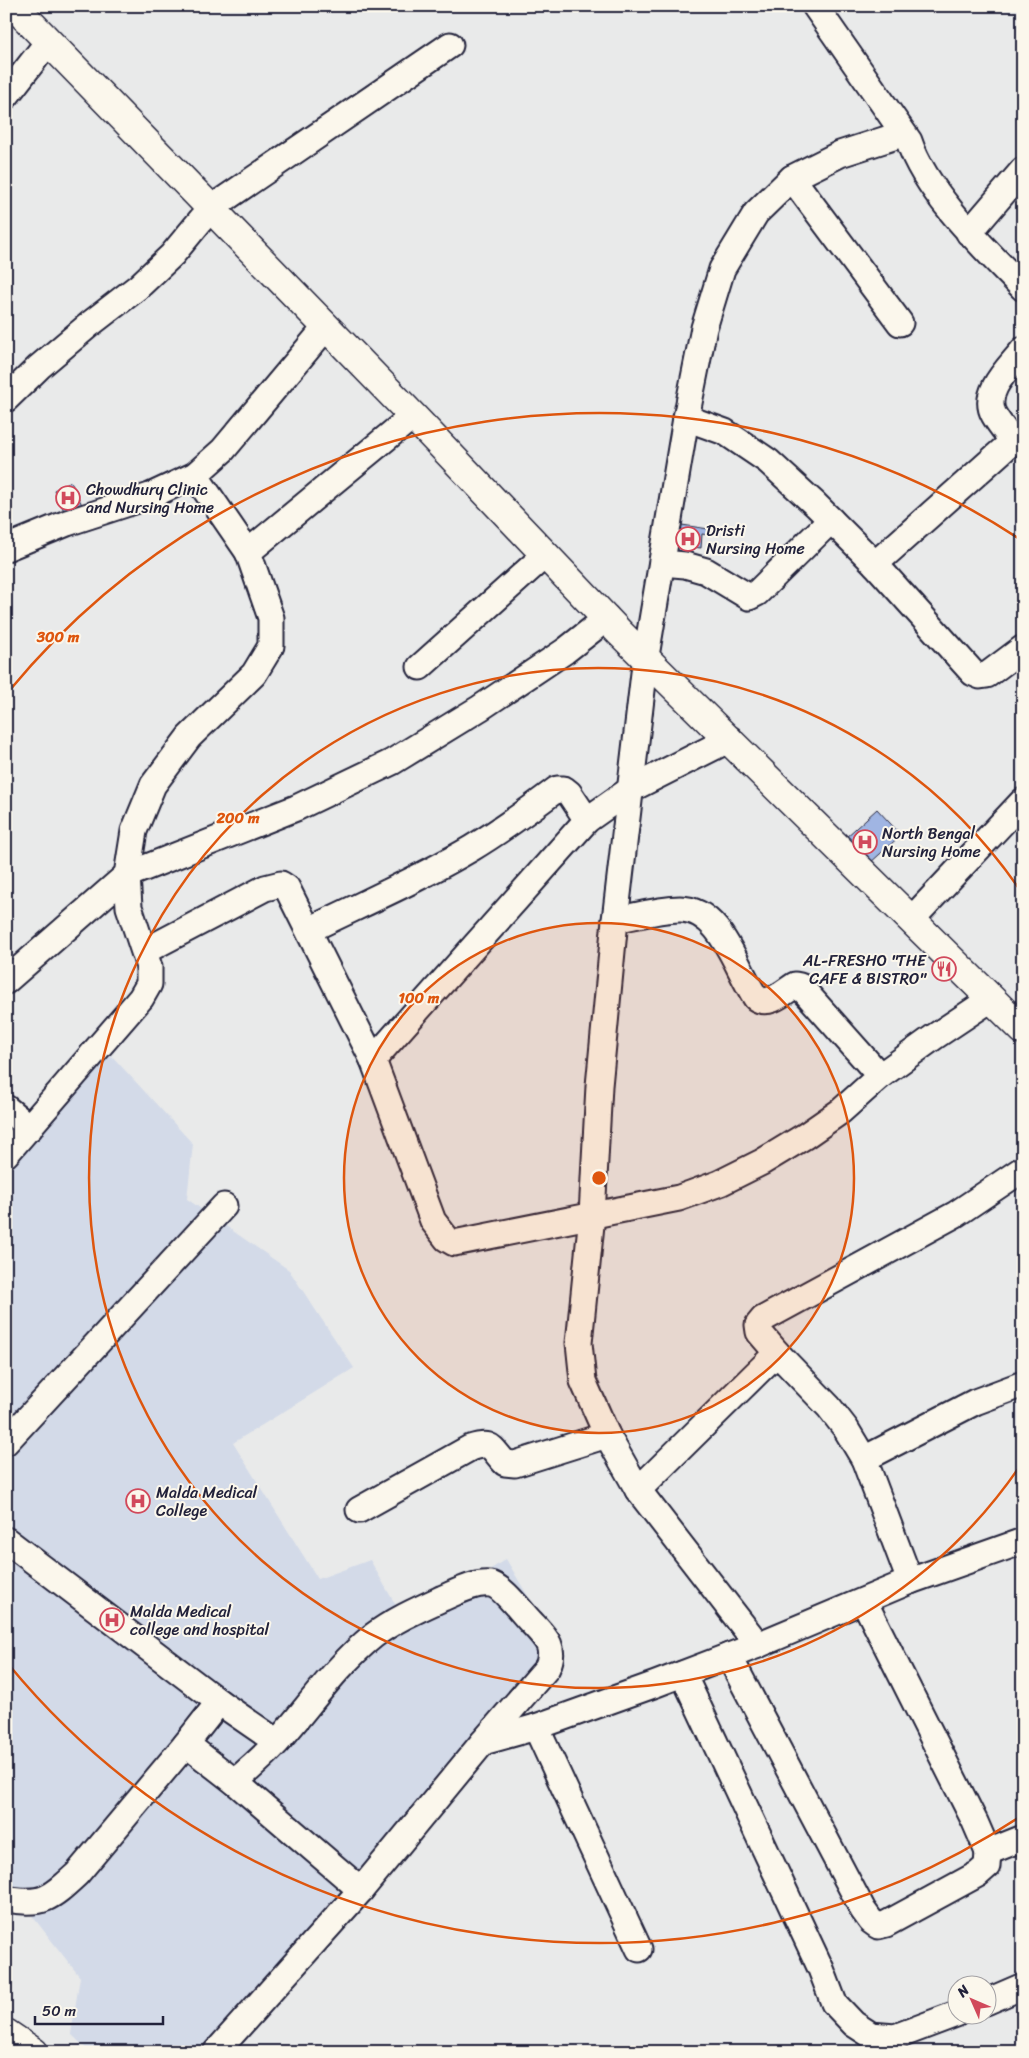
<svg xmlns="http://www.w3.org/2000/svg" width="1029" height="2058" font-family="Sriracha,sans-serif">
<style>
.built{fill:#d3dae8}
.building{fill:#a0b5e3;stroke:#22223b}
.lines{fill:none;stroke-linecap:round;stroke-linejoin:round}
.minor-casing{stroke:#22223b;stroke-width:29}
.major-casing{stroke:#22223b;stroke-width:31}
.highway-casing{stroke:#22223b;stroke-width:31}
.minor{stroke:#fbf7ec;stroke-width:25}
.major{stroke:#fbf7ec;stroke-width:28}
.highway{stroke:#fbf7ec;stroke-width:28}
.ring{fill:none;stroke:#de560e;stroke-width:2.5}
.labels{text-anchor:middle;stroke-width:4;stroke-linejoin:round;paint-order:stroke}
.poi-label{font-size:16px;fill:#22223b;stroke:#fbf7ec;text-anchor:start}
.centre{fill:#de560e;stroke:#fbf7ec;stroke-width:2.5}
.ring-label{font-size:15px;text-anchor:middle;font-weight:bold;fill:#de560e;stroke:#fbf7ec;stroke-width:4;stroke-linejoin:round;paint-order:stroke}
</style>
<rect width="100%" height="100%" fill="#e9eaea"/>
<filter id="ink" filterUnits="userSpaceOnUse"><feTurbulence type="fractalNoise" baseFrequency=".02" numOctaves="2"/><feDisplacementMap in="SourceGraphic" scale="10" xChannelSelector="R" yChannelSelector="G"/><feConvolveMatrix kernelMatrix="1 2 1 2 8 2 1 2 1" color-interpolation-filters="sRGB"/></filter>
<g filter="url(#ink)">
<path class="built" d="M 110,1054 L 193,1144 L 187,1199 L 289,1270 L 354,1368 L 233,1443 L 318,1579 L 370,1560 L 407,1625 L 506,1559 L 566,1661 L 204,2052 L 90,2052 L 71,2034 L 80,1977 L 26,1908 L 6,1910 L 6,1169 Z"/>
<g class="building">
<path d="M 71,482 L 84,509 L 67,517 L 54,490 Z"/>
<path d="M 675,524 L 709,529 L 708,535 L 702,534 L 701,548 L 685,546 L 684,557 L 671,555 Z"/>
<path d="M 877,809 L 901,835 L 869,864 L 845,838 Z"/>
</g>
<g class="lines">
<g class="minor-casing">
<g id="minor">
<path d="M 815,6 L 909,141 C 926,193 984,248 1023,288"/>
<path d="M 6,96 L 48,42"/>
<path d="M 792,178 L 900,323"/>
<path d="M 969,233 L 1023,170"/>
<path d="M 6,399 L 39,367 L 90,324 L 138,287 L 172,255 L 210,209 L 450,45"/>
<path d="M 686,418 L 725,432 L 768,461 L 816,505 L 875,564 L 973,673 L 980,676 L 987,675 L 1023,648"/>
<path d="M 195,475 L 248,552"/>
<path d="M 6,548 L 67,523 L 150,496 L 195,475 L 223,450 L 326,327"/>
<path d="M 662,563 L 685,565 L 706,571 L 749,597 L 757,593 L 831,520"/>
<path d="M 875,564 L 1013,441 C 1007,433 999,424 994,415 C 981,392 1010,367 1023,350"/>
<path d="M 420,667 L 545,555"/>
<path d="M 911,920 L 1023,801"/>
<path d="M 309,930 C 364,903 420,879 472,848 C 502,830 529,810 557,789 L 564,789 L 569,793 L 587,820"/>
<path d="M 145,951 L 265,888 L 281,884 L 287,888 L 373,1060 L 433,1221 L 447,1239 L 454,1243 L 679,1198 L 720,1183 L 762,1162 L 805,1136 L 841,1111 L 880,1076 L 800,986 L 795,985 C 784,992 769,1007 756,998 C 736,969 721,909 680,909 C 660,909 635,916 615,920"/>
<path d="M 6,981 L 127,875 L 296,808 L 392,762 L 480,708 L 565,651 L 607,618"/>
<path d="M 373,1060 L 587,820 L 631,789 L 730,739"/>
<path d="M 880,1076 L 934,1037 L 991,999"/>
<path d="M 6,1108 L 30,1128"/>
<path d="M 6,1154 L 141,998 L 149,984 L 149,967 L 129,907 L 127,875 L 134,831 L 153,785 L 189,737 L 254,674 L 271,646 L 271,618 L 248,552 L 413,416"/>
<path d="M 777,1353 L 759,1332 L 758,1325 L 763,1319 L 956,1214 L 1023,1169"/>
<path d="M 6,1442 L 224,1206"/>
<path d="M 864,1459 L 975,1402 L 1023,1384"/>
<path d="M 638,1490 L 777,1353 L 829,1407 L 846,1429 L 864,1459 L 910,1581"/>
<path d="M 359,1510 L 470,1448 C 493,1441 490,1447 505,1463 L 515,1464 L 607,1435"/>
<path d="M 6,1540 L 219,1702 L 277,1742"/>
<path d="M 864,1601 L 975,1822 L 988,1852 L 1023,1838"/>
<path d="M 758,1645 L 638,1490 L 607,1435 L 583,1381 L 579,1343 L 592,1215 L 599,1086 L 615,920 L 646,656 L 686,418 L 704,328 L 722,269 L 756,213 L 792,178 L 840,154 L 893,137"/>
<path d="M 729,1656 L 863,1910 L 871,1921 L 878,1926 L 886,1924 L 978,1874 L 987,1866 L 988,1852"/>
<path d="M 683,1674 L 821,1969 L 834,2003 L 854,2024 L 871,2035 L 895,2037 L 956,2014"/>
<path d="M 536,1727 L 639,1949"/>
<path d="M 186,1744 L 219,1702"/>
<path d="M 235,1782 C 249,1769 265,1756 279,1740 C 310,1705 336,1666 373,1636 C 394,1620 419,1609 443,1598 C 457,1592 475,1582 490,1584 C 501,1585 523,1614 531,1622 C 545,1637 557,1647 547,1668 L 483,1742"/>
<path d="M 6,1899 C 43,1906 51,1898 77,1874 L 186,1744 L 235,1782 L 361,1890"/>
<path d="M 986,2002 L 1023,1986"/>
<path d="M 216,2052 L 361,1890 L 483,1742 L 536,1727 L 656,1684 L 758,1645 L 910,1581 L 1023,1541"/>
</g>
</g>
<g class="major-casing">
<path id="major" d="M 14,6 L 413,416 L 620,633 L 1023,1030"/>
</g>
<g class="highway-casing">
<path id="highway" d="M 6,2033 L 34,2052"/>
</g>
<use href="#minor" class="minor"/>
<use href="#major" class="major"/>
<use href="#highway" class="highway"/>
</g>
</g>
<circle cx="599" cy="1178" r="255" fill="#de560e" fill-opacity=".12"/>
<g class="ring">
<circle cx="599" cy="1178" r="255"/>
<path d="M1022 1463A510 510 0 1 1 1022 893"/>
<path d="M1021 1816A765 765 0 0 1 9 1665M9 691A765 765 0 0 1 1021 540"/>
</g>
<defs>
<g id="hospital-ring" transform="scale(1.25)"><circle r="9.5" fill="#fbf7ec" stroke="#d1495b" stroke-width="1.5"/><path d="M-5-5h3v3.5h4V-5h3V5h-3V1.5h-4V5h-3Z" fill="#d1495b"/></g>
<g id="restaurant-ring" transform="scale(1.25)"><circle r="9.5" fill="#fbf7ec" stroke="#d1495b" stroke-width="1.5"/><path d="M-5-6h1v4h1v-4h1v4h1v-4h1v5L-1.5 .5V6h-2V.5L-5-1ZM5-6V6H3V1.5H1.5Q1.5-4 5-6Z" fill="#d1495b"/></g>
</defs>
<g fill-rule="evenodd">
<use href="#hospital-ring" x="68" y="498"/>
<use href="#hospital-ring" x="688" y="539"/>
<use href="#hospital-ring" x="865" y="842"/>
<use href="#restaurant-ring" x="944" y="969"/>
<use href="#hospital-ring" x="138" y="1501"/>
<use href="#hospital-ring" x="112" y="1620"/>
</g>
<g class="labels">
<g class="poi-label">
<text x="86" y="495">Chowdhury Clinic<tspan x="86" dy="18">and Nursing Home</tspan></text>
<text x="706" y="536">Dristi<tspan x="706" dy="18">Nursing Home</tspan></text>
<text x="882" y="839">North Bengal<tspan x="882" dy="18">Nursing Home</tspan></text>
<text x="926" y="966" text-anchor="end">AL-FRESHO "THE<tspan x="926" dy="18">CAFE &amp; BISTRO"</tspan></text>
<text x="156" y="1498">Malda Medical<tspan x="156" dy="18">College</tspan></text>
<text x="130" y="1617">Malda Medical<tspan x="130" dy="18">college and hospital</tspan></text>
</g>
</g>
<circle cx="599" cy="1178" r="8" class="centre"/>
<g class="ring-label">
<text x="58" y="642">300 m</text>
<text x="238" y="823">200 m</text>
<text x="419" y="1003">100 m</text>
</g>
<rect width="1029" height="2058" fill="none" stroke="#fbf7ec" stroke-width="25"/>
<rect x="12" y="12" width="1004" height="2033" fill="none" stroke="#22223b" stroke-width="2" filter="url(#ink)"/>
<g transform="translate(972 2000) rotate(315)"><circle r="24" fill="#fbf7ec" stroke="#a4a2a5"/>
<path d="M0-4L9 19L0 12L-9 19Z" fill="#d1495b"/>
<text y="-8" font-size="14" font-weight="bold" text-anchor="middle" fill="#22223b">N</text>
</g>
<path d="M35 2016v8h128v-8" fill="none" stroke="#22223b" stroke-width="2.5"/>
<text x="42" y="2016" font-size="15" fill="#22223b" stroke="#fbf7ec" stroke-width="4" paint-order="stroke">50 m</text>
</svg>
